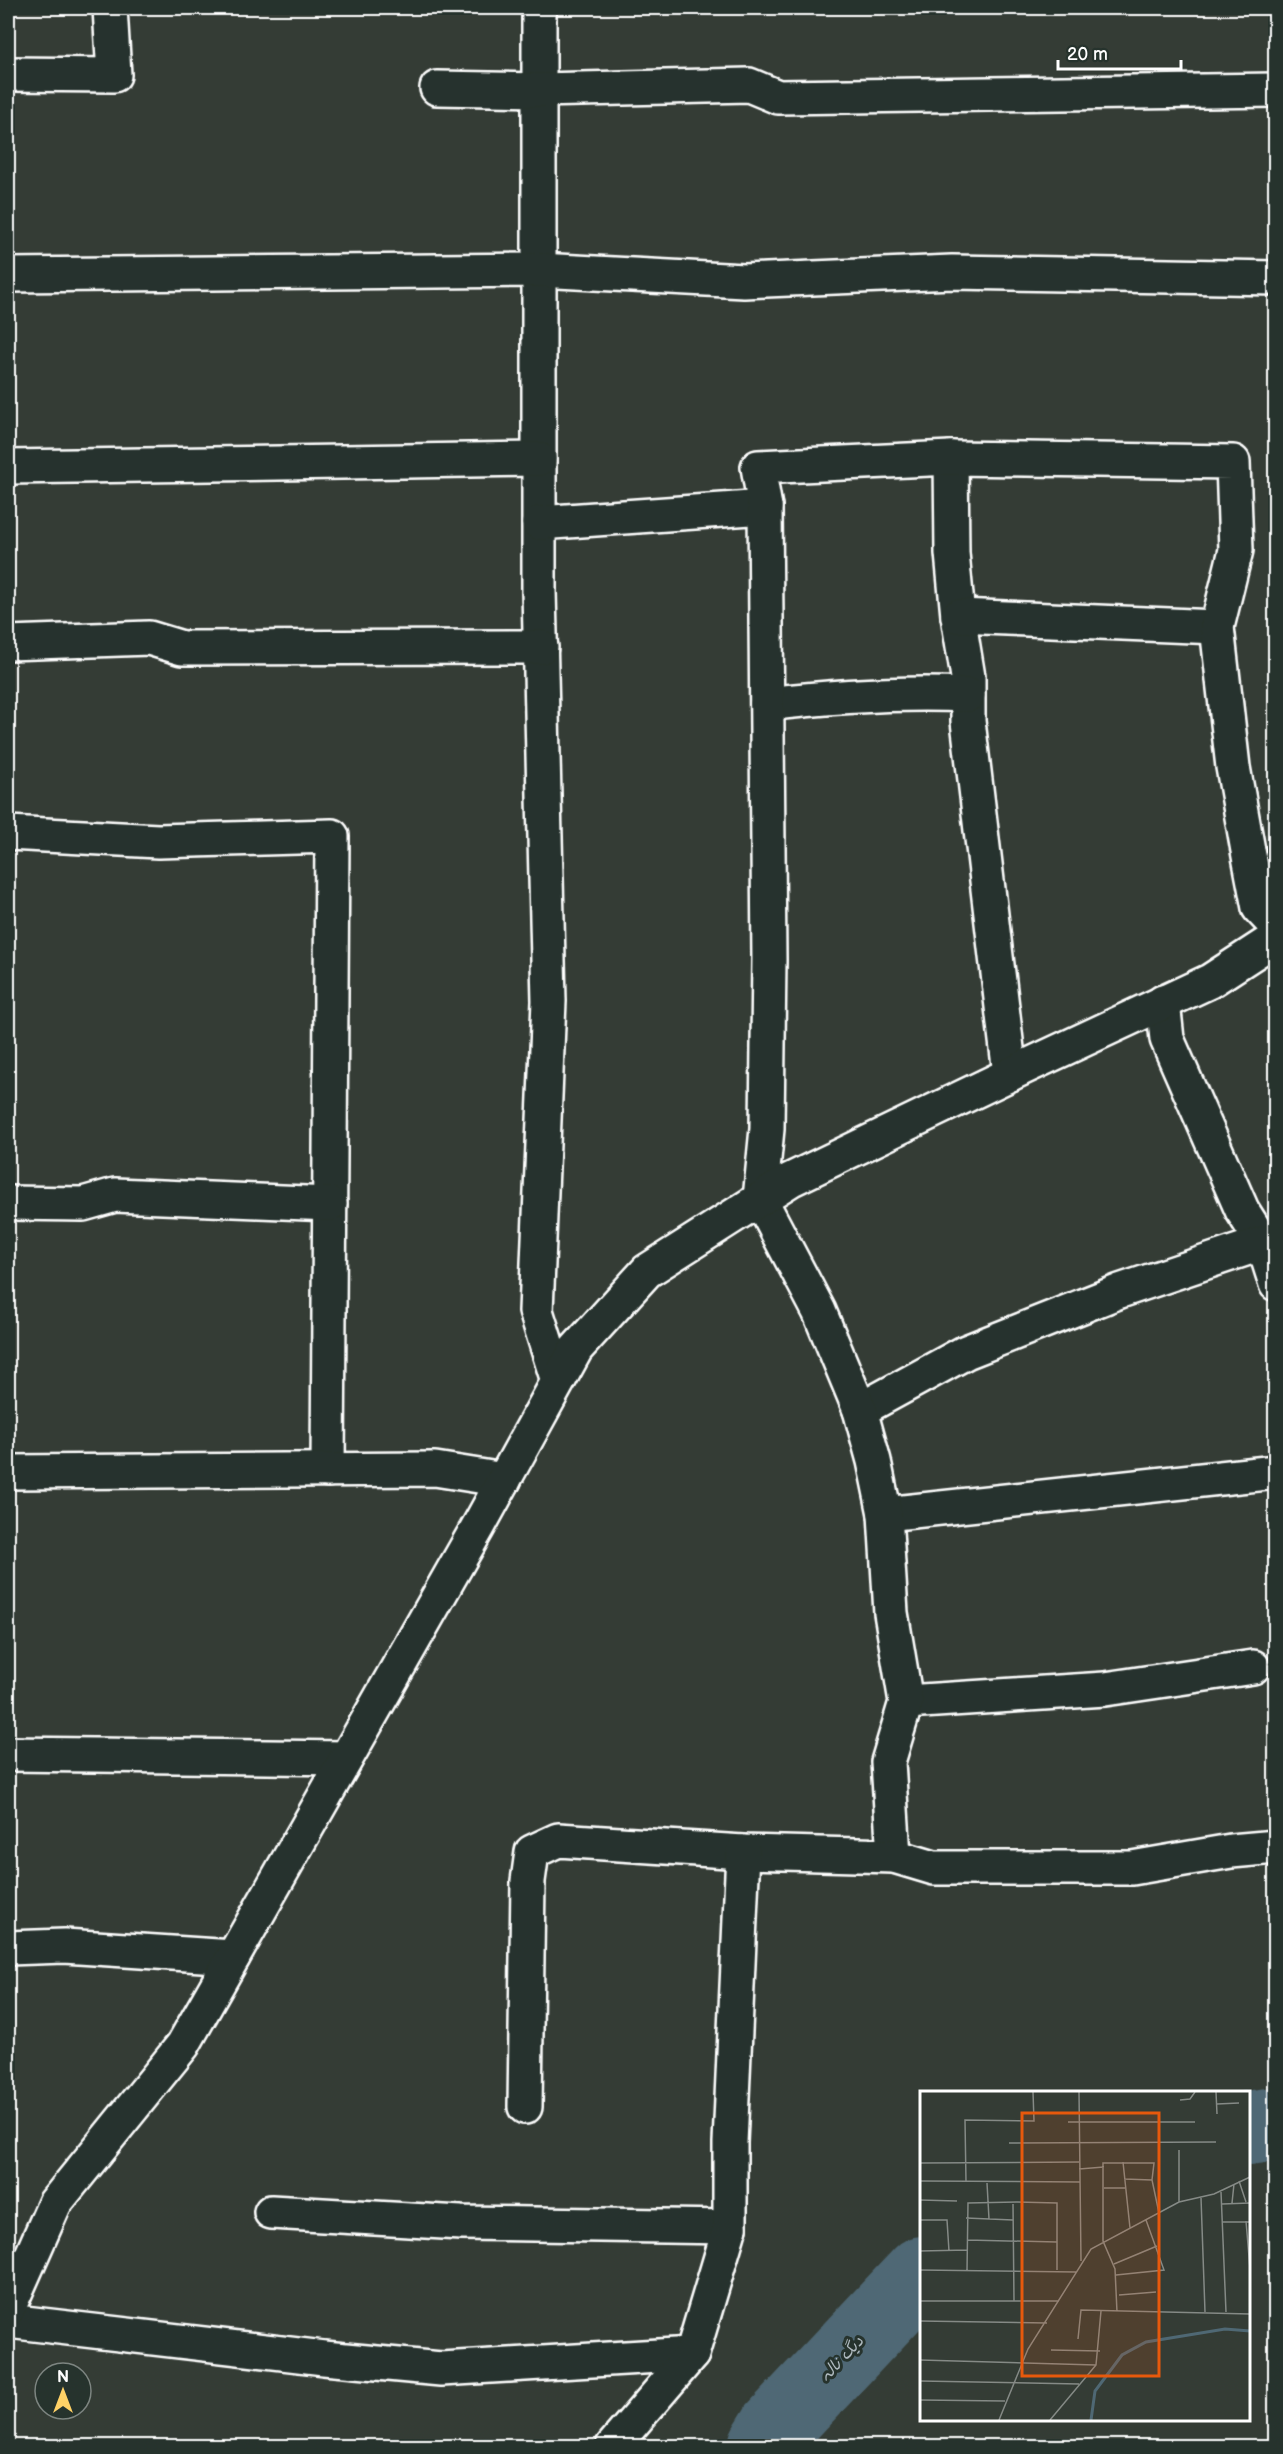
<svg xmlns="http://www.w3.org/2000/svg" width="1283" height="2454" font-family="'Balsamiq Sans','Playpen Sans Arabic',sans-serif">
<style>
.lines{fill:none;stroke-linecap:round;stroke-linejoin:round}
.river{stroke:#4f6874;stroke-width:74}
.street-casing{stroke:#fff;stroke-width:38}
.secondary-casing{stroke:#fff;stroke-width:38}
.street{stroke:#26332d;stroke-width:33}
.secondary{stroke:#26332d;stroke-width:33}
.labels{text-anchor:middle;stroke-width:6;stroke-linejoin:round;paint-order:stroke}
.water-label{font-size:16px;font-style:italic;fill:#b0bbc0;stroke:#26332d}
.inset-river{fill:none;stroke:#4f6874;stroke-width:3}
.inset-road{fill:none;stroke:#858a86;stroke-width:1.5}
.view{fill:#e8590c;fill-opacity:0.15;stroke:#e8590c;stroke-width:3}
.inset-edge{fill:none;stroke:#fff;stroke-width:3}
</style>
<rect width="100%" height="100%" fill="#343c35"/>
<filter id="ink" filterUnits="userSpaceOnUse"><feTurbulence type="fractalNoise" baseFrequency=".0167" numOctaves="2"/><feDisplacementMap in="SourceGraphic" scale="12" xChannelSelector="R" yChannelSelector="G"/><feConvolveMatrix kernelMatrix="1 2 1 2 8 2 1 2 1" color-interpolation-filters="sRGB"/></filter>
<g filter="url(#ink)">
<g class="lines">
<g class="river">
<path d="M 1248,2128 L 1276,2124"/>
<path d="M 765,2446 L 776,2428 L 922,2273"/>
</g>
<g class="street-casing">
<g id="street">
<path d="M 539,8 L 539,591 L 549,1001 L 536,1311 L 558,1381"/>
<path d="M 8,74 L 114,75 L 110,8"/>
<path d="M 437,88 L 539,90 L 749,85 L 778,97 L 1276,90"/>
<path d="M 8,275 L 539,270 L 744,281 L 952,272 L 1276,278"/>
<path d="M 951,458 L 952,553 L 958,616 L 968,677 L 968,721 L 1010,1074"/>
<path d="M 8,467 L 539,459"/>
<path d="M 539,523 L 765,507"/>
<path d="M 958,616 L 1217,627"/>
<path d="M 8,643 L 149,638 L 182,648 L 541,647"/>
<path d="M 767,704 C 835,696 900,692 968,695"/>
<path d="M 8,833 L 158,841 L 332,836 L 328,1470"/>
<path d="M 1163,1002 L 1167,1039 L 1242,1210 L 1263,1243 L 1276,1284"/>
<path d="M 8,1203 L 83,1204 L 115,1195 L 330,1204"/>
<path d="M 860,1410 L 966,1352 L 1120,1291 L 1263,1243"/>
<path d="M 8,1472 L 435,1469 L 504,1480"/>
<path d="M 885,1514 L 1276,1472"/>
<path d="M 906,1702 L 1105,1689 L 1253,1667"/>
<path d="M 8,1754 L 346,1758"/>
<path d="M 894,1856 L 888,1762 L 906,1702 L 891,1613 L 885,1514 L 874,1461 L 860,1410 L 819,1311 L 760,1199 L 767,1129 L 769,959 L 765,507 L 758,467 L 951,458 L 1233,462 L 1236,550 L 1217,627 L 1233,767 L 1249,856 L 1259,908 L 1276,926"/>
<path d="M 8,1948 L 64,1946 L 233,1957"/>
<path d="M 525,2107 L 528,1881 L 532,1852 L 558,1840 L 743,1852 L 894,1856 L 934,1868 L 1132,1868 L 1231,1851 L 1276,1847"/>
<path d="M 271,2212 L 461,2223 L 730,2227"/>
<path d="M 8,2321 L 324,2358 L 441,2369 L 692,2354"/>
<path d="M 613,2446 L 692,2354 L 730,2227 L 730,2143 L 743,1852"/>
</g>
</g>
<g class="secondary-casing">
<path id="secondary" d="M 8,2309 L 55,2203 L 183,2045 L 478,1527 L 576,1349 L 647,1271 L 790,1180 L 1025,1067 L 1210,981 L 1276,938"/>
</g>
<use href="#street" class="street"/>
<use href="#secondary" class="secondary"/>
</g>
</g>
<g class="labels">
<g class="water-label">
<text transform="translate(841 2358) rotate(-47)" y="6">دیگ نالہ</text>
</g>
</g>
<g transform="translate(920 2091)">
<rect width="330" height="330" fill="#343c35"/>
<path class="inset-river" d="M 171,329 L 175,300 L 202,264 L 226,251 L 305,238 L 330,240"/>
<path class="inset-road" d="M 159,1 L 161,170M 296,1 L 297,23M 260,9 L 270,8 L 275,1M 297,13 L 319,12M 148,31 L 275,31M 89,52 L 296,51M 203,71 L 210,137M 0,72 L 159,71M 159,78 L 184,76M 204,88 L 232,89M 0,90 L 160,91M 319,90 L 326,111M 46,91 L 45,29 L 114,30 L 113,1M 67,92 L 69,128M 184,97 L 205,97M 301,101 L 306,221M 281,107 L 285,221M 0,109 L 37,110M 259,111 L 259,59M 312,112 L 314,93M 93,113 L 94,210M 302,113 L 330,112M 46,127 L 93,129M 0,129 L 27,129 L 29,160M 326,130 L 330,178M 303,131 L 330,131M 47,149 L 137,151M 0,160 L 48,159M 194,173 L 237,155M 0,179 L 156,181M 47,180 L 48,112 L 97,111 L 137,112 L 137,179M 196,184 L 244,179 L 226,129M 199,204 L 236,201M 0,210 L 139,210M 197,221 L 195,178 L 183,150 L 183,72 L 234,72 L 232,89 L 239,122M 0,230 L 127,232M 158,248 L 161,219 L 330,223M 131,259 L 180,260M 0,269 L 176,274M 0,290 L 159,293M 0,309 L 85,310M 79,329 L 108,258 L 171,158 L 259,111 L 294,103 L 330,86M 130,329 L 176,274 L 181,220"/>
<path class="view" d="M 102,22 L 239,22 L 239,285 L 102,285 Z"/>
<rect width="330" height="330" class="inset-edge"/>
</g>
<rect width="1283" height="2454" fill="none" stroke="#26332d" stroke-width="30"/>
<rect x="15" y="15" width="1253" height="2424" fill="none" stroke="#fff" stroke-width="2" filter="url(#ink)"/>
<g transform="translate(63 2391)"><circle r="28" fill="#26332d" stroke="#7d8581" stroke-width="1.5"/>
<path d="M0-4.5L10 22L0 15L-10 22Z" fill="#ffd166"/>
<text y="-9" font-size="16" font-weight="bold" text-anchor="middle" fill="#ffffff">N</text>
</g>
<path d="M1058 60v9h123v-9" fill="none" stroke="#ffffff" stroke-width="3"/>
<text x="1067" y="60" font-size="18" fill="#ffffff" stroke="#26332d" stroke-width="4.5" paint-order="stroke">20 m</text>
</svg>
